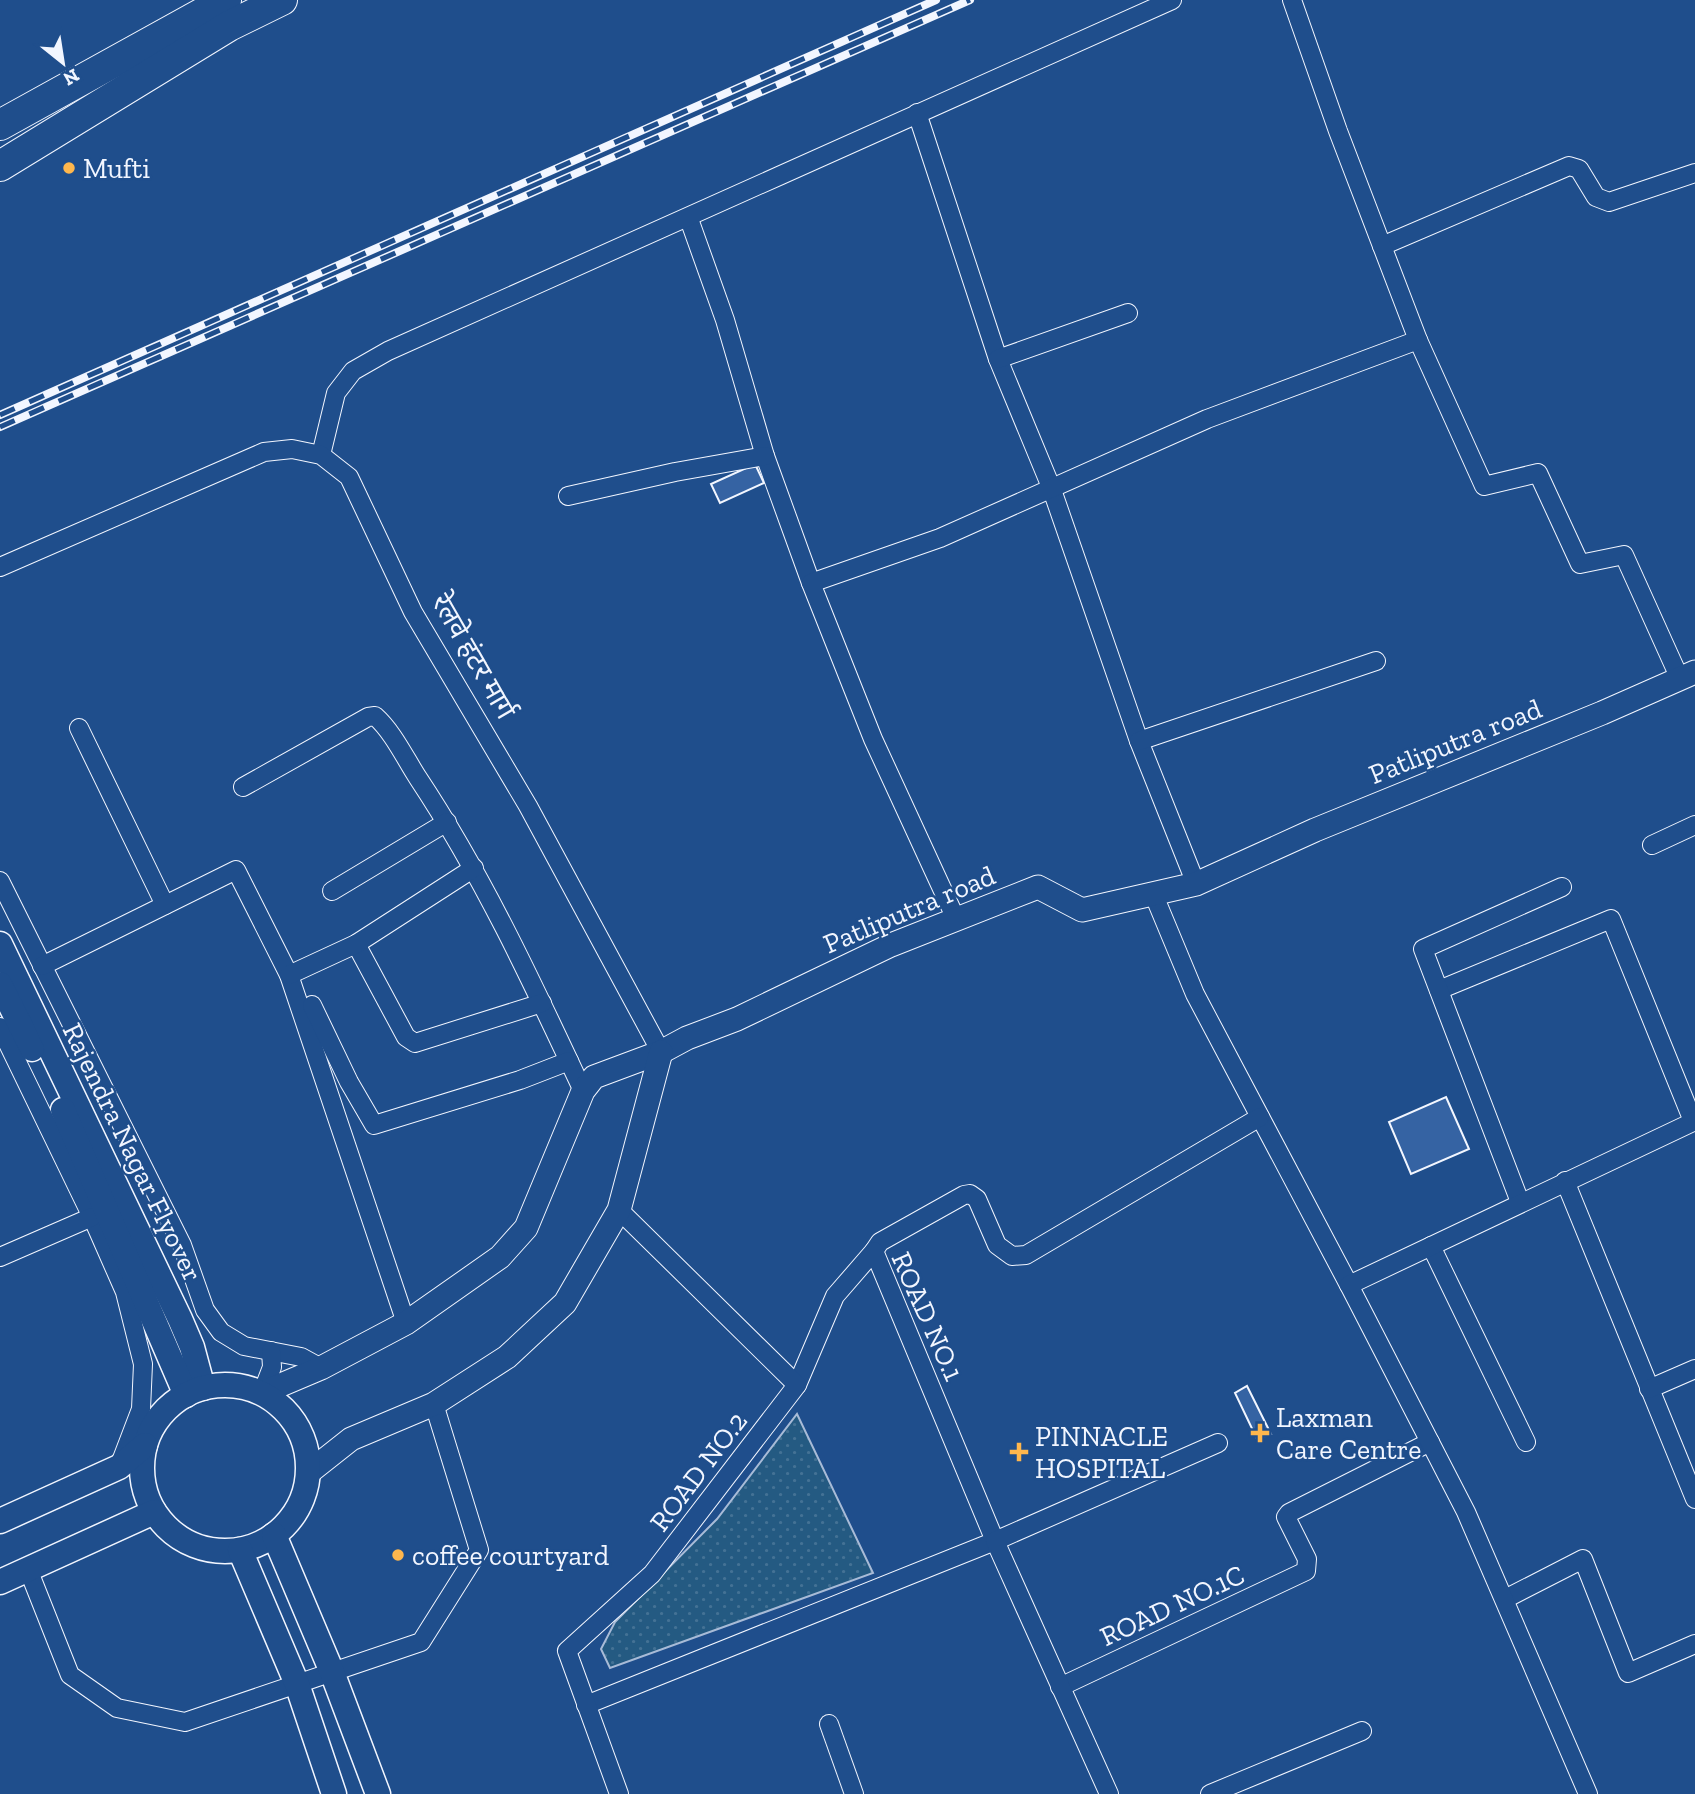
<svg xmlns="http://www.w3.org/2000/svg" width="1695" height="1794" font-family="'Zilla Slab','Noto Sans Devanagari',serif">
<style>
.grass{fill:url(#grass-dots);stroke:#a8bbd7;stroke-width:2}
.building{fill:#3563a3;stroke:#f2f6ff;stroke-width:2}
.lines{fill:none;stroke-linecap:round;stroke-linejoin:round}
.minor-casing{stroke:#f2f6ff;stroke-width:20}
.tertiary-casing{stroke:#f2f6ff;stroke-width:25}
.secondary-casing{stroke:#f2f6ff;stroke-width:27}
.trunk-casing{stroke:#f2f6ff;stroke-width:32}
.minor{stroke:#1f4e8c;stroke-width:18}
.tertiary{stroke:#1f4e8c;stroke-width:23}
.secondary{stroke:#1f4e8c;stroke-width:24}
.trunk{stroke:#1f4e8c;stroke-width:30}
.rail-casing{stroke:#f2f6ff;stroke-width:8}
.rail{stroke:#1f4e8c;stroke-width:5;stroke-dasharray:16;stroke-linecap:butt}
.poi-dot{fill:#ffb74d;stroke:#1f4e8c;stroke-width:2.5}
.labels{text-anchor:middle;stroke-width:5;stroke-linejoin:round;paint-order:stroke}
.poi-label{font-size:28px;fill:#f2f6ff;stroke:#1f4e8c;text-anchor:start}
.street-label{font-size:28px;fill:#f2f6ff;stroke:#1f4e8c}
</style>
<defs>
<pattern id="grass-dots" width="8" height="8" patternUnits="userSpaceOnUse" patternTransform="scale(1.75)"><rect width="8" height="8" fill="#245a82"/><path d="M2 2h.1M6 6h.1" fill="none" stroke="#447295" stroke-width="1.8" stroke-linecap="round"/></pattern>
</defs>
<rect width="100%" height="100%" fill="#1f4e8c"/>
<path class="grass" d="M 797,1414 L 873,1573 L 610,1668 L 601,1649 L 615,1622 L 717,1519 Z"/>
<g class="building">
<path d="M 755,464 L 764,483 L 720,503 L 711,484 Z"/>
<path d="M 1446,1097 L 1469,1149 L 1411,1174 L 1389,1122 Z"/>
<path d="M 1247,1386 L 1271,1434 L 1257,1439 L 1235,1393 Z"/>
</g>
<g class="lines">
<g class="minor-casing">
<g id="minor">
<path d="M 917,113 L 998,359 L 1051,487 L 1139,741 L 1196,884"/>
<path d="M 689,219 L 725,320 L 765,456 L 811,583"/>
<path d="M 1382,246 L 1569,166 L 1579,169 L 1596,197 L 1609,202 L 1695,173"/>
<path d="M 1418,340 L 1484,486 L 1538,473 L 1580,564 L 1624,555 L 1680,679"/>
<path d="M 998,359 L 1128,313"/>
<path d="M 321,455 L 336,393 L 353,371 L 388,351 C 650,235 910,116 1172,0"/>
<path d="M 568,496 L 675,472 L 765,456"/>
<path d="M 0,567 L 264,452 L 292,449 L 321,455 L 349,477 L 413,612 L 528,806 L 661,1052"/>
<path d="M 79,728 L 165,905"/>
<path d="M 1139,741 L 1376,661"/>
<path d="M 243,787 L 368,717 L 375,716 C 393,732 405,758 418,778 C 483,876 533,984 583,1091"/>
<path d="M 1652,845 L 1695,825"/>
<path d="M 0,881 L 182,1245 L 205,1310 L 221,1332 L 244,1346 L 301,1357 L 321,1368"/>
<path d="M 332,891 L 447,822"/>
<path d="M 1153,893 L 1195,994 L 1349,1285"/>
<path d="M 956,919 L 873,739 L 811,583 L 940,538 L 1207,419 L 1418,340 L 1338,131 L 1292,0"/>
<path d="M 356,944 L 406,1037 L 415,1043 L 542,1003"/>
<path d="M 42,966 L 236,870 L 289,975 L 406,1323"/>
<path d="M 289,975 L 356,944 L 474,868"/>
<path d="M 1439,990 L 1611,919 L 1693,1121"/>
<path d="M 312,1005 L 349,1082 L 374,1125 L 520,1080 L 569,1061"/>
<path d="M 0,1027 L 92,1217 L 125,1292 L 143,1364 L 141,1409 L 120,1464"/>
<path d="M 1565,1181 L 1695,1499"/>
<path d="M 1520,1202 L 1423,949 L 1562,887"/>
<path d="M 1431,1246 L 1526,1442"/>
<path d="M 874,1251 L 880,1242 L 964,1195 L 970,1194 L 977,1199 L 997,1245 L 1012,1256 L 1026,1255 L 1260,1117"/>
<path d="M 0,1257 L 92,1217"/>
<path d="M 1649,1389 L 1695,1369"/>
<path d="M 262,1393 L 272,1367 L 271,1351"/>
<path d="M 28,1569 L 70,1675 L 117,1708 L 185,1722 L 421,1642 L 479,1550 L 434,1404"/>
<path d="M 1505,1599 L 1583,1559 L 1628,1673 L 1695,1644"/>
<path d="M 1060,1687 L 1306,1571 L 1307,1559 L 1286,1517 L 1289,1513 L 1430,1442"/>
<path d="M 586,1705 L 995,1541 L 874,1251 L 835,1296 L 797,1385"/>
<path d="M 829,1724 L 854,1794"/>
<path d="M 619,1794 L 567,1651 L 652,1574 L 797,1385 L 619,1210"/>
<path d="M 1109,1794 L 995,1541 L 1218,1443"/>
<path d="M 1210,1794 L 1362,1731"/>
<path d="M 1588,1794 L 1466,1512 L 1349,1285 L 1695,1121"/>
</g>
</g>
<g class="tertiary-casing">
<g id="tertiary">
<path d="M 262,1393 L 321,1368 L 406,1323 L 500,1257 L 526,1228 L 583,1091 L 594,1077 L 661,1052 L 687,1038 L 737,1019 L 891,945 L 1038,887 L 1082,910 L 1196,884 L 1315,830 L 1602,713 L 1695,672"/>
<path d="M 308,1473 L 351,1439 L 434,1404 L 507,1357 L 565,1303 L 619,1210 L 661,1052"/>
</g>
</g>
<g class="secondary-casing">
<g id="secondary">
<path d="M 0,944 L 180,1319 L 192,1347 L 203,1388"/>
<path d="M 0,984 L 32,1049"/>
<path d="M 63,1110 L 186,1395"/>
<circle cx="225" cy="1468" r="83"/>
<path d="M 0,1521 L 119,1467 L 145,1445"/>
<path d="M 274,1535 L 332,1672 L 378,1794"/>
<path d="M 240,1550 L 297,1684 L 334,1794"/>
<path d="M 0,1582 L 154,1512"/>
</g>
</g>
<g class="trunk-casing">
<g id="trunk">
<path d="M 0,125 L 226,0"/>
<path d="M 0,166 L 229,26 L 282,0"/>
</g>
</g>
<use href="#minor" class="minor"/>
<use href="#tertiary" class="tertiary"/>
<use href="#secondary" class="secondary"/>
<use href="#trunk" class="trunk"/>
<g class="rail-casing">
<g id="rail">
<path d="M 0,415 L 936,0"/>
<path d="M 0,427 L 970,0"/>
</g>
</g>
<use href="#rail" class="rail"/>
</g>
<g class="poi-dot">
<circle cx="69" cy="168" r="7"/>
<path d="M1256.5 1422.5h7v7h7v7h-7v7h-7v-7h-7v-7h7z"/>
<path d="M1015.5 1441.5h7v7h7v7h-7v7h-7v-7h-7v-7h7z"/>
<circle cx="398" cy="1555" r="7"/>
</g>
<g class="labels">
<g class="poi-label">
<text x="83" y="178">Mufti</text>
<text x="1276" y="1427">Laxman<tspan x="1276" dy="32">Care Centre</tspan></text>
<text x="1035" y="1446">PINNACLE<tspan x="1035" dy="32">HOSPITAL</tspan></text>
<text x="412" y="1565">coffee courtyard</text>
</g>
<g class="street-label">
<text transform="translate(474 656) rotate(60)" y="10">रेलवे हंटर मार्ग</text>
<text transform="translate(1455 741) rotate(-22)" y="10">Patliputra road</text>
<text transform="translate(909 909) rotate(-23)" y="10">Patliputra road</text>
<text transform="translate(133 1152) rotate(64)" y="10">Rajendra Nagar Flyover</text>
<text transform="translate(928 1316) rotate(66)" y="10">ROAD NO.1</text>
<text transform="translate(698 1471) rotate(-53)" y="10">ROAD NO.2</text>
<text transform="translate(1172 1605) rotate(-25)" y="10">ROAD NO.1C</text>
</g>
</g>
<g transform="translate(63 63) rotate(150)" stroke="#1f4e8c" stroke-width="5" paint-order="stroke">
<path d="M0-5L12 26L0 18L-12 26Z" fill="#f2f6ff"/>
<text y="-10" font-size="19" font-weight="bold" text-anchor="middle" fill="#f2f6ff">N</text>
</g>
</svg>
